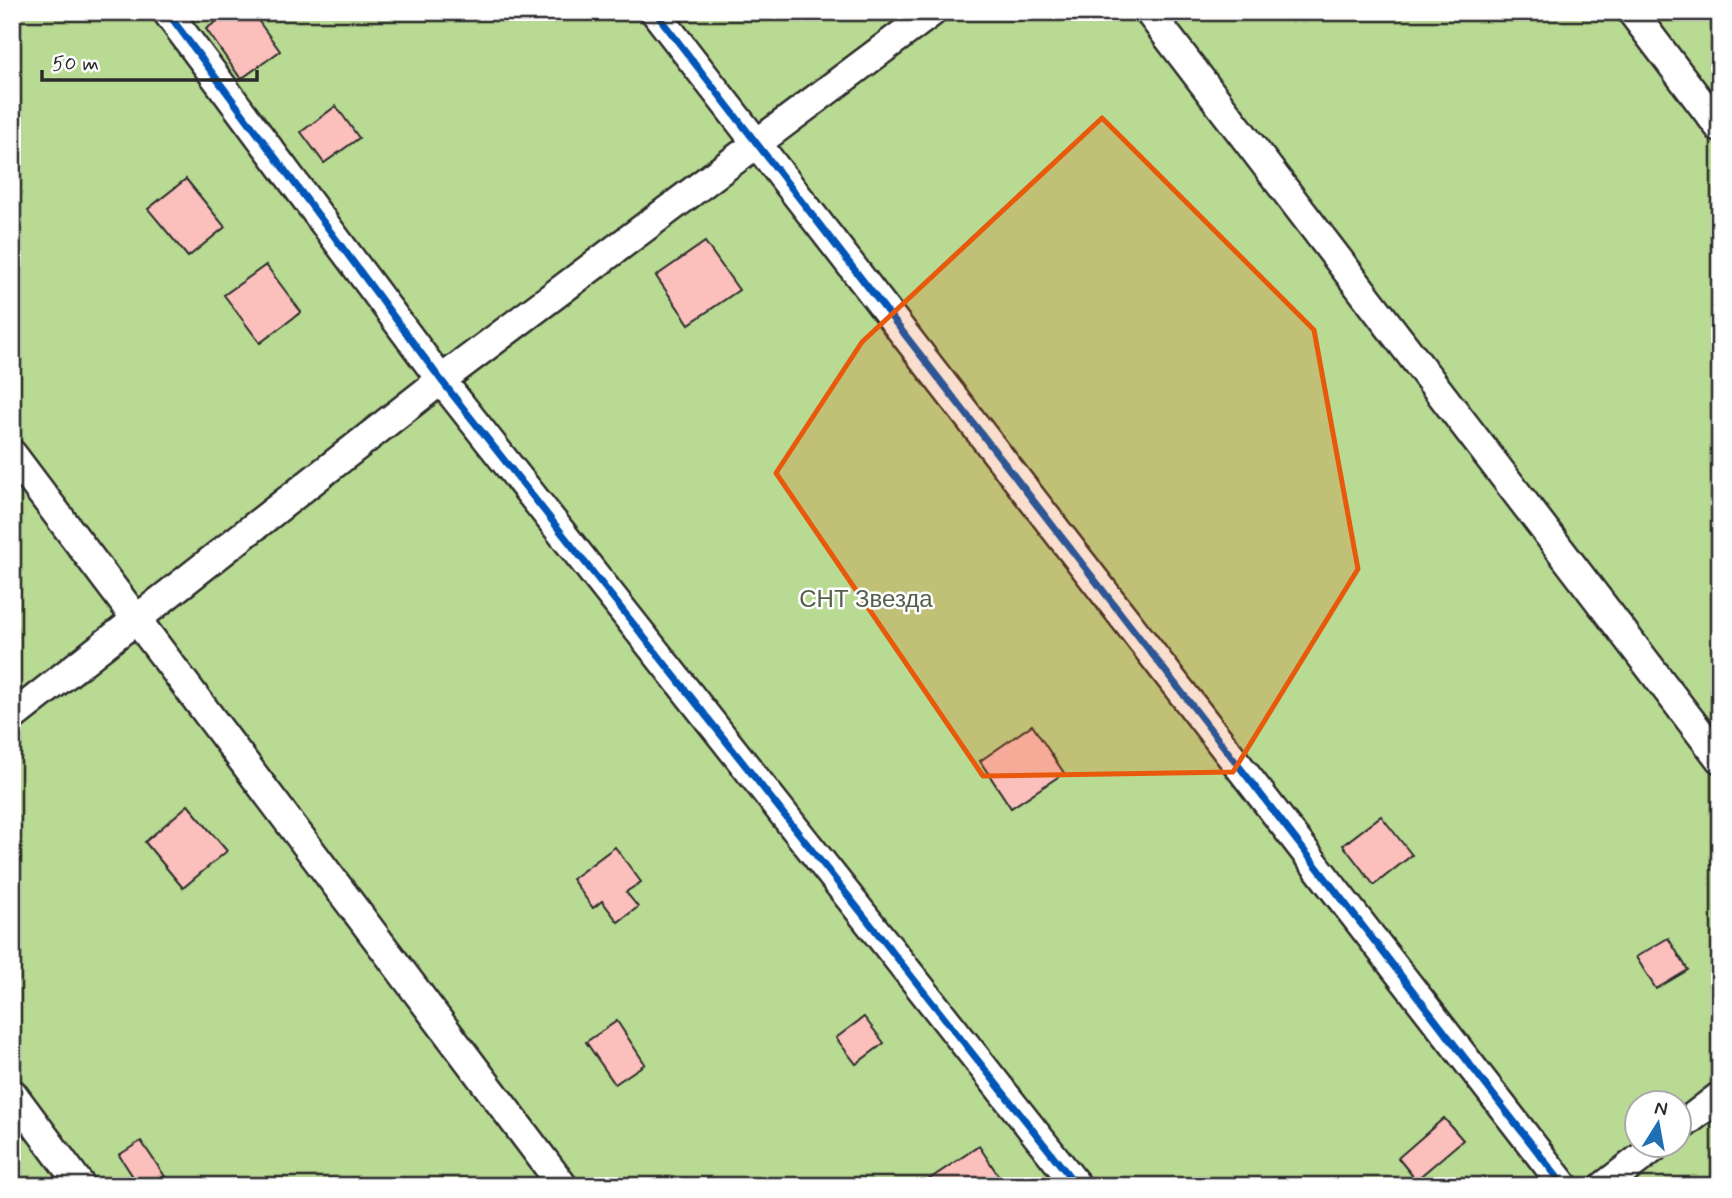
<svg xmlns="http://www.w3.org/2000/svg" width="1732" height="1198" font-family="Mynerve,sans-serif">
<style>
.green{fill:#b8da93;stroke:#72825f;stroke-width:2;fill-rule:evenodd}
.building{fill:#fbbfbc;stroke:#2b2b2b;stroke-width:2}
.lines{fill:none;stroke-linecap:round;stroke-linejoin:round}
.minor-casing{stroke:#2b2b2b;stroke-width:33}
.minor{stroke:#fff;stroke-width:28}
.cycleway-casing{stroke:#fff;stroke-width:11}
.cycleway{stroke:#0057b8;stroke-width:7}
.marked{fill:#e8590c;fill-opacity:0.2;stroke:#e8590c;stroke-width:5;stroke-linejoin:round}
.labels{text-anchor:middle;stroke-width:5;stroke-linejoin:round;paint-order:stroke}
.park-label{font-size:24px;fill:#55604a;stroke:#fff}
</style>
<rect width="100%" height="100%" fill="#fff"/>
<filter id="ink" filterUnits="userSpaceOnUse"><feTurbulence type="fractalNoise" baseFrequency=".0143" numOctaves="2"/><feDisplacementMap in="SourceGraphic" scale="14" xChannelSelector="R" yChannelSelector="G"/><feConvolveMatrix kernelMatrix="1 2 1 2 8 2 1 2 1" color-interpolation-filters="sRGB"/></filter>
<g filter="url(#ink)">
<path class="green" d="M 12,12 L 1720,12 L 1720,1186 L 12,1186 ZM 1638,1104 L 1680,1104 L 1680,1146 L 1638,1146 Z"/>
<g class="building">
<path d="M 230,12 L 252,12 L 280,51 L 241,79 L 206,29 Z"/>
<path d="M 336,106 L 359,138 L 324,163 L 301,132 Z"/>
<path d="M 186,179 L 225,227 L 188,257 L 148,209 Z"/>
<path d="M 705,242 L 739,290 L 689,324 L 656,276 Z"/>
<path d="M 266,265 L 301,312 L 260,343 L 224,295 Z"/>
<path d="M 1032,725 L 1064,773 L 1011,808 L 980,761 Z"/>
<path d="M 188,805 L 227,851 L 183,888 L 145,842 Z"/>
<path d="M 1381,816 L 1412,855 L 1374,885 L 1343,845 Z"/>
<path d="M 615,847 L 641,882 L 626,892 L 638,907 L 618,922 L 602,901 L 593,908 L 572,879 Z"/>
<path d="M 1668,938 L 1688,970 L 1656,989 L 1636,957 Z"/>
<path d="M 864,1017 L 884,1043 L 856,1064 L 836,1038 Z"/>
<path d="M 617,1021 L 645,1064 L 615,1084 L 586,1042 Z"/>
<path d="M 1444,1118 L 1463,1140 L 1416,1180 L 1398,1158 Z"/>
<path d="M 141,1141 L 168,1181 L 160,1186 L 139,1186 L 119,1155 Z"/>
<path d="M 979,1146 L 1002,1181 L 994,1186 L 919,1186 Z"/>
</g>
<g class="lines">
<g class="minor-casing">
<g id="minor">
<path d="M 167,12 L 441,380 L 1077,1186"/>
<path d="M 655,12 L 1564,1186"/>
<path d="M 1149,12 L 1720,759"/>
<path d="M 1632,12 L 1720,128"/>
<path d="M 12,454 L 563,1186"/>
<path d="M 12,717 L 441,380 L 932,12"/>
<path d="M 12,1093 L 81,1186"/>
<path d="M 1680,1127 L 1720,1096"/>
<path d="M 1604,1186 L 1656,1146"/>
</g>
</g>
<use href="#minor" class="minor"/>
<g class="cycleway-casing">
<g id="cycleway">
<path d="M 167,12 L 441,380 L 1077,1186"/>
<path d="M 655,12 L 1564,1186"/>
</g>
</g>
<use href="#cycleway" class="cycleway"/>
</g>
</g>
<path class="marked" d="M 1102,118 L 1314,330 L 1358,569 L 1233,772 L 983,776 L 776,473 L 862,342 Z"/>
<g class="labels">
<g class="park-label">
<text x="866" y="607">СНТ Звезда</text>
</g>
</g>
<rect width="1732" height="1198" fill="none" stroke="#fff" stroke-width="42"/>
<rect x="21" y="21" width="1690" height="1156" fill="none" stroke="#2b2b2b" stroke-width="2.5" filter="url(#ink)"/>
<g transform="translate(1658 1124) rotate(11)"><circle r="33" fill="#ffffff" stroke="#aaaaaa" stroke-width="2"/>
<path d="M0-5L12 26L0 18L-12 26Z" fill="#1f6fb2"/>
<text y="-10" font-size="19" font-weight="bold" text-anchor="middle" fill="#2b2b2b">N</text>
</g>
<path d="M42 70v10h215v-10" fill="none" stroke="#2b2b2b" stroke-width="3.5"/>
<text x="52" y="70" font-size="21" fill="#2b2b2b" stroke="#ffffff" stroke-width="5" paint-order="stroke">50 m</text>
</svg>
